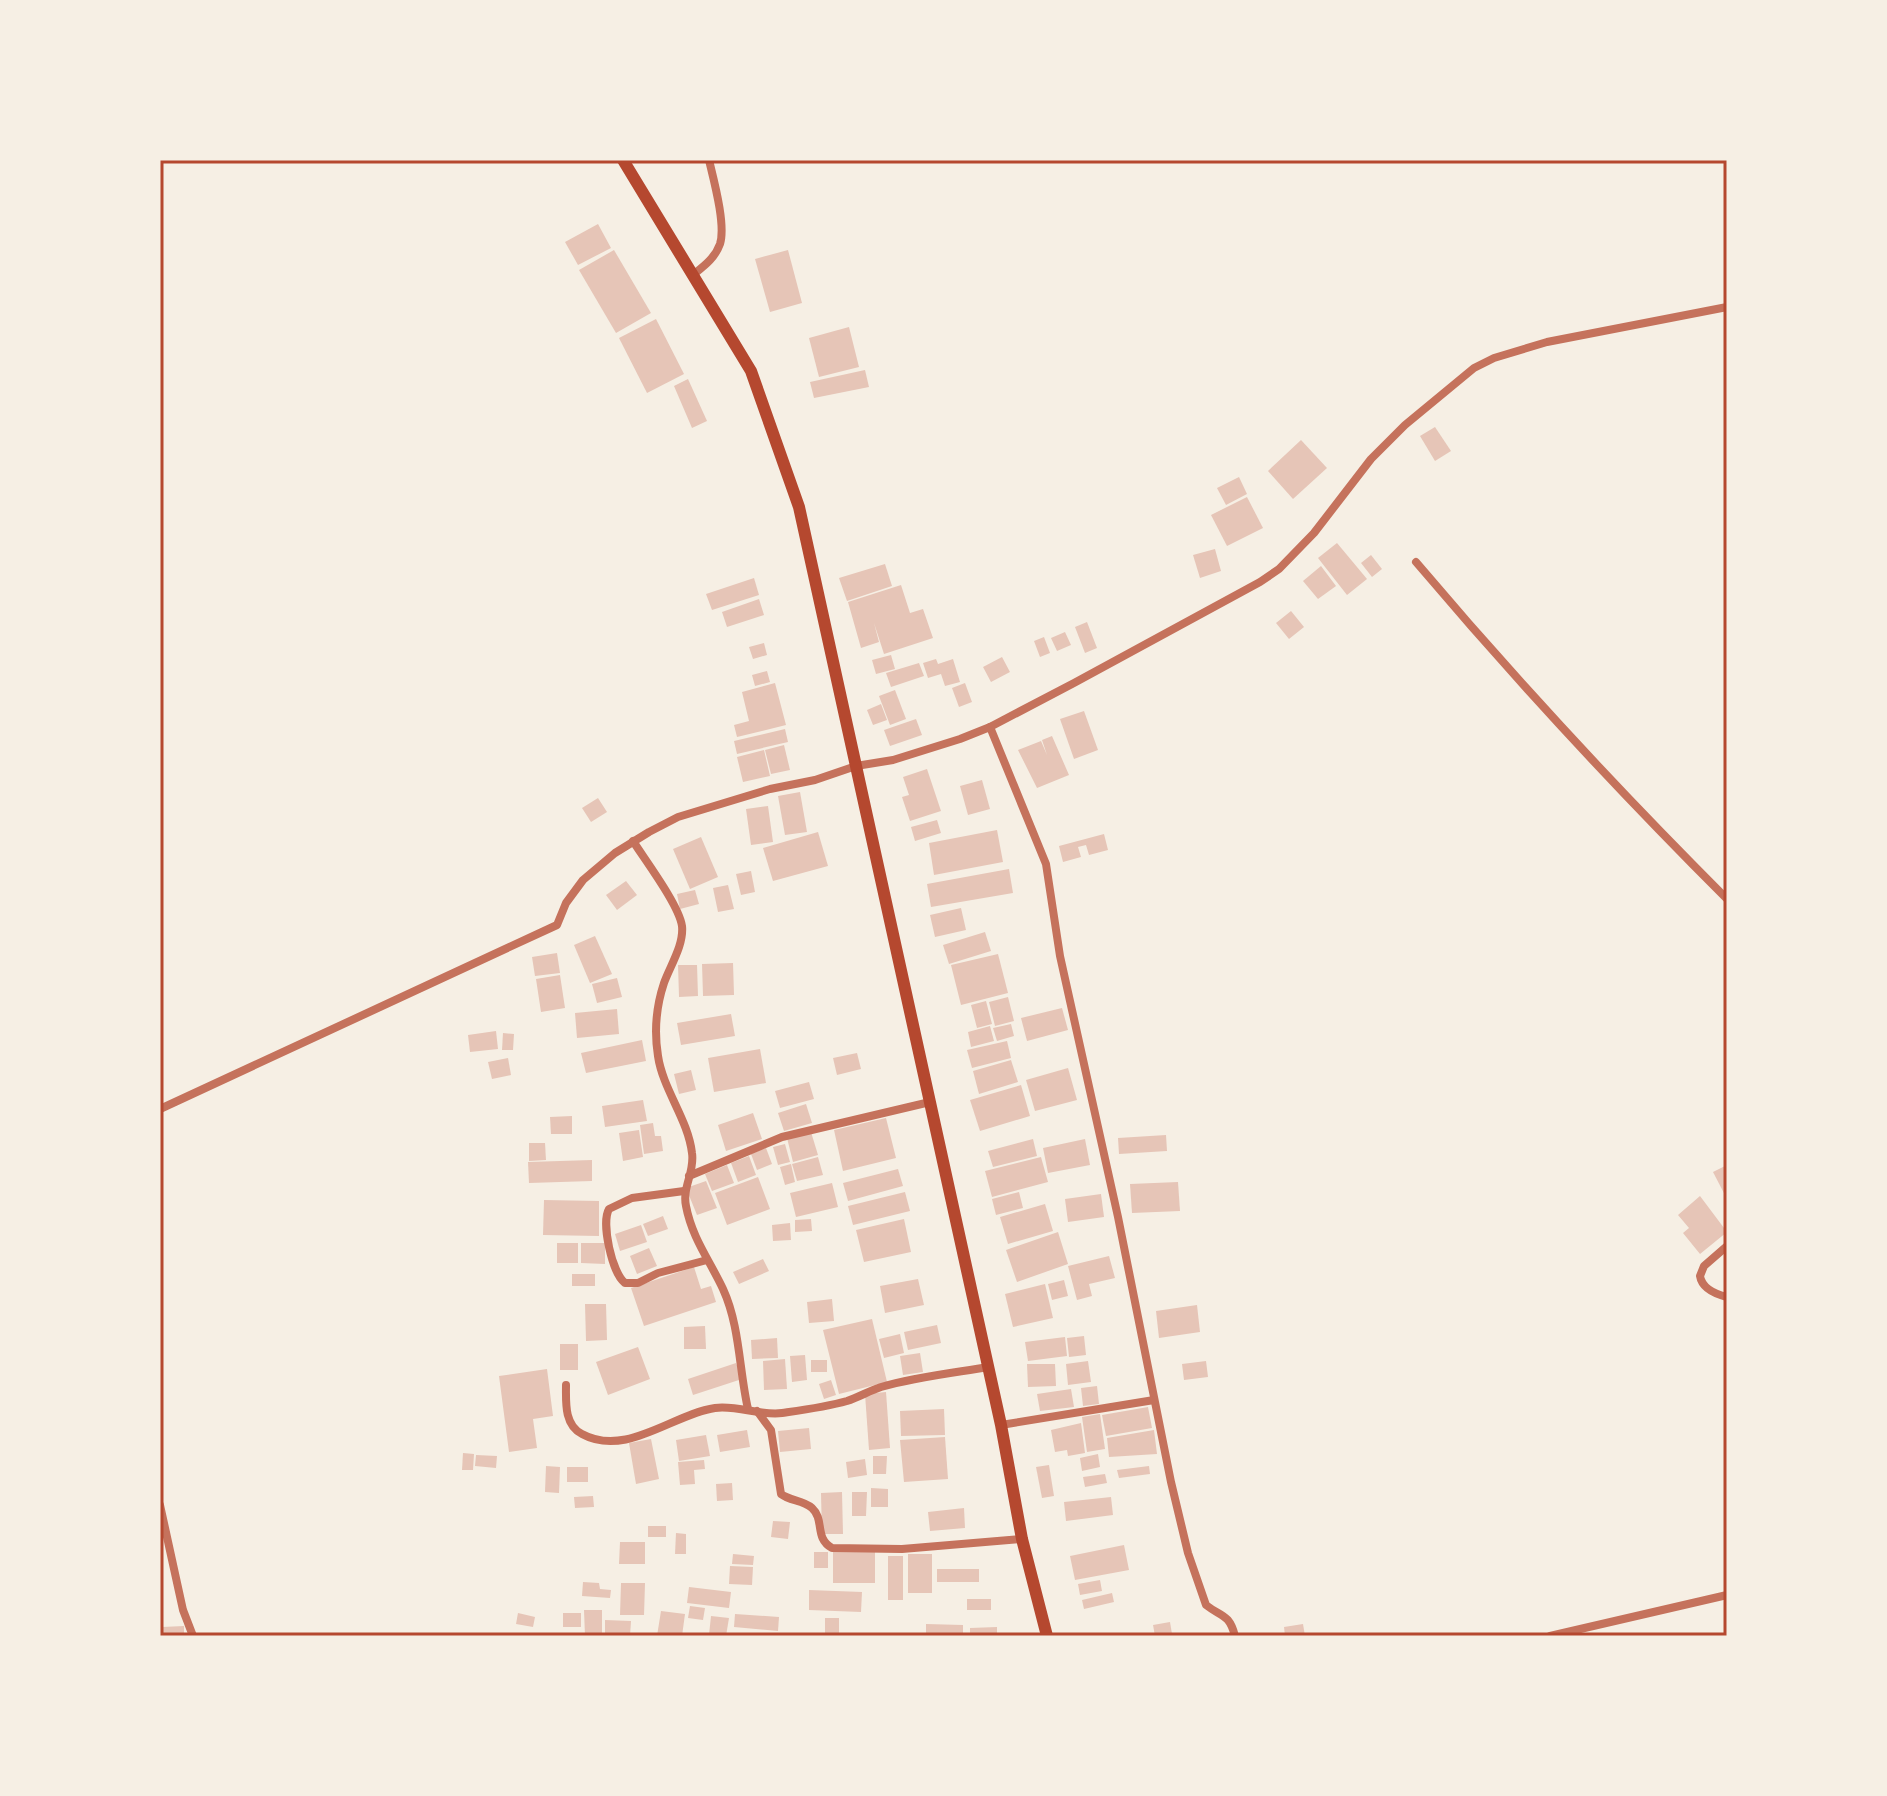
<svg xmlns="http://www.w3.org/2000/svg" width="1887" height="1796" font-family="Rubik,sans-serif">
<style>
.building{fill:#e6c5b7}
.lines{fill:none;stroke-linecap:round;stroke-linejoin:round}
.minor{stroke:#c5725c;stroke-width:8}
.secondary{stroke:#b5482f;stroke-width:12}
.neatline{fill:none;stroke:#b5482f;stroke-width:3}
</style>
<rect width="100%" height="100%" fill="#f6efe4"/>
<g class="building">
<path d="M 598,224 L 611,248 L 578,265 L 565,242 Z"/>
<path d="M 614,250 L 651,313 L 616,333 L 579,270 Z"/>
<path d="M 788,250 L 802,303 L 770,312 L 755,259 Z"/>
<path d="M 656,319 L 684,374 L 647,393 L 619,338 Z"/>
<path d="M 849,327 L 859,367 L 819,377 L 809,338 Z"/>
<path d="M 865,370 L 869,387 L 814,398 L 810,382 Z"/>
<path d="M 688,379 L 707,421 L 692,428 L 674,386 Z"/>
<path d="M 1435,427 L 1451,451 L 1435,461 L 1420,436 Z"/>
<path d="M 1301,440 L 1327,468 L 1293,499 L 1268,471 Z"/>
<path d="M 1239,477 L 1247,494 L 1226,505 L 1217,488 Z"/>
<path d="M 1247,497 L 1263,528 L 1227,546 L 1211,515 Z"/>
<path d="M 1337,543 L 1367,579 L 1347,595 L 1318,558 Z"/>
<path d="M 1215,549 L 1221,571 L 1200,578 L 1193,555 Z"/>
<path d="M 1371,555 L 1382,569 L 1372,577 L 1361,563 Z"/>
<path d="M 885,564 L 892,586 L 847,601 L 839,578 Z"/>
<path d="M 1321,566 L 1336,586 L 1318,599 L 1303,581 Z"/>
<path d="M 754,578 L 759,595 L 712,610 L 706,594 Z"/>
<path d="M 901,585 L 910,613 L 923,609 L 933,638 L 884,654 L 874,623 L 879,642 L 861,648 L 848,602 Z"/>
<path d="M 759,599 L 764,615 L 727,627 L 722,612 Z"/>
<path d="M 1291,611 L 1304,627 L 1289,639 L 1276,623 Z"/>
<path d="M 1087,622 L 1097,648 L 1085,653 L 1075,627 Z"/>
<path d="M 1065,632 L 1071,645 L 1057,651 L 1051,638 Z"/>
<path d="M 1044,637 L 1050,653 L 1040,657 L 1034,641 Z"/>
<path d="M 764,643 L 767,655 L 753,659 L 749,647 Z"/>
<path d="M 891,655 L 895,669 L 876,674 L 872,660 Z"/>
<path d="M 1002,657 L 1010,672 L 991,682 L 983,667 Z"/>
<path d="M 936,659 L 938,664 L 953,659 L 960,682 L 945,686 L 941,674 L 928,678 L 923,663 Z"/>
<path d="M 919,663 L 924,676 L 891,687 L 886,673 Z"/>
<path d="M 767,671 L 770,682 L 755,686 L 752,675 Z"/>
<path d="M 775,683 L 786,725 L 737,737 L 734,725 L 749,721 L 742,692 Z"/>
<path d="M 965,683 L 972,702 L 959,707 L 952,688 Z"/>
<path d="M 895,690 L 906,719 L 890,725 L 879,696 Z"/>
<path d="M 881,704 L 887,720 L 873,725 L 867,710 Z"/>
<path d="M 1084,711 L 1098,750 L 1074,759 L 1060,719 Z"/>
<path d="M 916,719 L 922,735 L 890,746 L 884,730 Z"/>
<path d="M 785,729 L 788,742 L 737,754 L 734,741 Z"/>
<path d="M 1052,736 L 1069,775 L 1037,788 L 1018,750 L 1041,741 L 1047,755 L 1042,740 Z"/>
<path d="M 784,745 L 790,770 L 771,774 L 765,750 Z"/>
<path d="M 764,750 L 770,776 L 743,782 L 737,757 Z"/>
<path d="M 927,769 L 941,811 L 910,821 L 902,797 L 909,795 L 903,777 Z"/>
<path d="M 982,780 L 990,809 L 968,815 L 960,786 Z"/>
<path d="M 800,792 L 807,832 L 785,835 L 778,796 Z"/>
<path d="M 598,798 L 607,812 L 591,822 L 582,808 Z"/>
<path d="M 768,806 L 773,842 L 751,845 L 746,809 Z"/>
<path d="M 937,820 L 941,833 L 915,841 L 911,827 Z"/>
<path d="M 997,830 L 1003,862 L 934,875 L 929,843 Z"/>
<path d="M 818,832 L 828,866 L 773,881 L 763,848 Z"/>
<path d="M 1104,834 L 1108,850 L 1089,855 L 1086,845 L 1078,847 L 1081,857 L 1063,862 L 1059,846 Z"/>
<path d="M 701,837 L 718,877 L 690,889 L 673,849 Z"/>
<path d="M 1009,869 L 1013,893 L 931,907 L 927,884 Z"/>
<path d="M 751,871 L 755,892 L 741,895 L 736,874 Z"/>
<path d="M 626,881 L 637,895 L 617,910 L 606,895 Z"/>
<path d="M 728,885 L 734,909 L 718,912 L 713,888 Z"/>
<path d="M 695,890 L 699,904 L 680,909 L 677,894 Z"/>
<path d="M 961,908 L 966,930 L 935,937 L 930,915 Z"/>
<path d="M 985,932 L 991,951 L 949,964 L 943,945 Z"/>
<path d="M 595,936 L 612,974 L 590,983 L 574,945 Z"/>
<path d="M 557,953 L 560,973 L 535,976 L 532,957 Z"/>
<path d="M 998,954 L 1008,993 L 961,1005 L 951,965 Z"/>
<path d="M 733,963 L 734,995 L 703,996 L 702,964 Z"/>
<path d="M 678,965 L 697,965 L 698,996 L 679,997 Z"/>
<path d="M 560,975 L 565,1008 L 541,1012 L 536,979 Z"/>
<path d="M 617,978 L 622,997 L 597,1003 L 592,984 Z"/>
<path d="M 1008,997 L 1014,1021 L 995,1026 L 989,1002 Z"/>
<path d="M 986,1001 L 992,1024 L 977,1028 L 971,1005 Z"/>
<path d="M 1062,1008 L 1068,1030 L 1027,1041 L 1021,1018 Z"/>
<path d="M 617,1009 L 619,1034 L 577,1038 L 575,1013 Z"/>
<path d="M 731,1014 L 735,1036 L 681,1045 L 677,1023 Z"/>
<path d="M 1011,1024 L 1014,1036 L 997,1041 L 993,1028 Z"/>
<path d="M 990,1026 L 994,1041 L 971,1047 L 968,1032 Z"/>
<path d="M 496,1031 L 498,1049 L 470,1052 L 468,1035 Z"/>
<path d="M 503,1033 L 514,1034 L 513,1050 L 502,1050 Z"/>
<path d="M 642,1040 L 646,1061 L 586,1073 L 581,1053 Z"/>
<path d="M 1007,1041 L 1011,1058 L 972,1068 L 967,1050 Z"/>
<path d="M 760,1049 L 766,1083 L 714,1092 L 708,1058 Z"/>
<path d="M 857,1053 L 861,1069 L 837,1075 L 833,1058 Z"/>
<path d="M 508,1058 L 511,1075 L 492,1079 L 488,1062 Z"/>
<path d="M 1011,1060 L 1018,1082 L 979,1094 L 973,1071 Z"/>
<path d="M 1068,1068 L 1077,1100 L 1035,1111 L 1026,1080 Z"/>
<path d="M 691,1070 L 696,1090 L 679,1094 L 674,1074 Z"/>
<path d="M 809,1082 L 814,1099 L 780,1108 L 775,1091 Z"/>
<path d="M 1021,1085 L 1030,1116 L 980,1131 L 970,1100 Z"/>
<path d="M 643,1100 L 647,1121 L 605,1127 L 602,1106 Z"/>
<path d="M 806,1104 L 812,1123 L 784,1131 L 778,1113 Z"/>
<path d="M 753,1113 L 762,1139 L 726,1151 L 718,1125 Z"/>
<path d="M 572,1116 L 572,1134 L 551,1134 L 550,1117 Z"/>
<path d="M 886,1118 L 896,1158 L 843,1171 L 834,1130 Z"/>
<path d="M 653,1123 L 655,1136 L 661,1136 L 663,1151 L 644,1154 L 640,1125 Z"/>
<path d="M 639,1130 L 643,1157 L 623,1161 L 619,1133 Z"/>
<path d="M 811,1132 L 818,1155 L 793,1162 L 787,1138 Z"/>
<path d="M 1166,1135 L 1167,1151 L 1119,1154 L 1118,1138 Z"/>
<path d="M 1033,1139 L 1037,1156 L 993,1167 L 988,1151 Z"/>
<path d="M 1085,1139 L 1090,1165 L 1048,1173 L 1043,1148 Z"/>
<path d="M 529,1143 L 545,1143 L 546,1160 L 529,1161 Z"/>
<path d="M 785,1144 L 790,1162 L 778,1165 L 773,1147 Z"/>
<path d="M 766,1148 L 772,1164 L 757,1170 L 751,1154 Z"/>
<path d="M 749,1156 L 756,1175 L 738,1182 L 731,1163 Z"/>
<path d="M 818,1157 L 823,1175 L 797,1181 L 792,1164 Z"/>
<path d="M 1041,1157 L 1048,1182 L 992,1197 L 985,1171 Z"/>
<path d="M 592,1160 L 592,1181 L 529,1183 L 528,1162 Z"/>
<path d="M 791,1164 L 795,1182 L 785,1185 L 780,1167 Z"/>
<path d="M 727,1165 L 734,1183 L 712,1191 L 705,1174 Z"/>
<path d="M 1727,1165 L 1727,1199 L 1713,1172 Z"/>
<path d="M 898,1169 L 903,1186 L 848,1201 L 843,1183 Z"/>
<path d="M 758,1177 L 770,1209 L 727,1225 L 715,1193 Z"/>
<path d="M 706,1181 L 717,1208 L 697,1215 L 686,1188 Z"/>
<path d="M 1178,1182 L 1180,1211 L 1132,1213 L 1130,1184 Z"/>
<path d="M 832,1183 L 838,1207 L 796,1217 L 790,1193 Z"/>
<path d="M 905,1192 L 910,1211 L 853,1225 L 848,1206 Z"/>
<path d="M 1019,1192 L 1023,1208 L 996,1215 L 992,1199 Z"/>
<path d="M 1101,1194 L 1104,1217 L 1068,1222 L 1065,1199 Z"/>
<path d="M 1700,1196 L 1727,1232 L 1700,1254 L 1683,1233 L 1689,1228 L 1678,1215 Z"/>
<path d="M 544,1200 L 599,1201 L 599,1236 L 543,1235 Z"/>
<path d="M 1045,1204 L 1053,1231 L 1008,1244 L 1000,1217 Z"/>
<path d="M 663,1216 L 668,1229 L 648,1236 L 643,1224 Z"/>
<path d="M 811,1219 L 812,1231 L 795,1232 L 795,1220 Z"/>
<path d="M 904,1219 L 911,1252 L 864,1262 L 856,1230 Z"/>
<path d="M 790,1223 L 791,1240 L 773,1241 L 772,1225 Z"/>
<path d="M 641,1225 L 647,1242 L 620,1251 L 615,1234 Z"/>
<path d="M 1058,1232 L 1068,1264 L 1017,1282 L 1006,1250 Z"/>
<rect x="557" y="1243" width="21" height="20"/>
<path d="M 581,1243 L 605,1243 L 605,1264 L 581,1263 Z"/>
<path d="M 649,1248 L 657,1266 L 637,1274 L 630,1256 Z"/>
<path d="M 1109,1256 L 1115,1278 L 1089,1284 L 1092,1296 L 1077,1300 L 1068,1266 Z"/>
<path d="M 763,1259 L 769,1271 L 739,1284 L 733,1272 Z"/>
<path d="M 694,1267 L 701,1289 L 711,1286 L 716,1302 L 644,1326 L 631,1288 Z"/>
<rect x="572" y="1274" width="23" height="12"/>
<path d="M 918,1279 L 924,1305 L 885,1313 L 880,1286 Z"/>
<path d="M 1064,1280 L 1068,1296 L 1052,1300 L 1048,1284 Z"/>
<path d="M 1045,1284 L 1053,1318 L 1013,1327 L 1005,1294 Z"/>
<path d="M 832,1299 L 834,1321 L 809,1323 L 807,1302 Z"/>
<path d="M 585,1304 L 606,1304 L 607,1340 L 586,1341 Z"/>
<path d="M 1197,1305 L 1200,1332 L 1159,1338 L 1156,1311 Z"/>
<path d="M 872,1319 L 887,1382 L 839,1394 L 823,1330 Z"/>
<path d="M 937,1325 L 941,1343 L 908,1350 L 904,1332 Z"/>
<path d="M 705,1326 L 706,1349 L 684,1349 L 684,1327 Z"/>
<path d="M 900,1334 L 904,1353 L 884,1358 L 879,1339 Z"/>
<path d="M 1084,1336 L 1086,1355 L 1069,1357 L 1067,1338 Z"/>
<path d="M 1065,1337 L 1067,1356 L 1028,1361 L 1025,1342 Z"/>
<path d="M 777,1338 L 778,1358 L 752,1359 L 751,1340 Z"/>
<rect x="560" y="1344" width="18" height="26"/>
<path d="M 638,1347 L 650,1379 L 608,1395 L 596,1362 Z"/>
<path d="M 920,1353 L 923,1372 L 903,1375 L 900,1356 Z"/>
<path d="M 805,1355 L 807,1380 L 792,1382 L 790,1356 Z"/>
<path d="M 785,1359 L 787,1389 L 764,1390 L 763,1361 Z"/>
<rect x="811" y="1360" width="16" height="12"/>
<path d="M 1088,1361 L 1091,1382 L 1068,1385 L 1066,1364 Z"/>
<path d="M 1206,1361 L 1208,1377 L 1184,1380 L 1182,1364 Z"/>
<path d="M 736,1363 L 742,1379 L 693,1395 L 688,1379 Z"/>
<path d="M 1027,1364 L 1055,1364 L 1056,1386 L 1028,1387 Z"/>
<path d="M 547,1369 L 553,1416 L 533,1419 L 537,1448 L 509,1452 L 499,1376 Z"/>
<path d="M 831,1380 L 836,1395 L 824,1399 L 819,1384 Z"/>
<path d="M 1097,1386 L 1099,1404 L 1083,1406 L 1081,1388 Z"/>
<path d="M 1071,1389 L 1074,1407 L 1040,1411 L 1037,1394 Z"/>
<path d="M 886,1392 L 890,1448 L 869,1450 L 865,1394 Z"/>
<path d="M 1148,1407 L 1152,1428 L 1106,1436 L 1102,1415 Z"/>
<path d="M 944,1409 L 945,1435 L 901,1436 L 900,1411 Z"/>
<path d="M 1100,1414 L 1105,1449 L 1087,1452 L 1082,1417 Z"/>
<path d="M 1081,1423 L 1085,1453 L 1068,1456 L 1067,1450 L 1055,1452 L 1051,1430 Z"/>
<path d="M 809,1428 L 811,1449 L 780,1452 L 778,1431 Z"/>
<path d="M 747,1430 L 750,1447 L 720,1452 L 717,1435 Z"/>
<path d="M 1154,1430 L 1157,1454 L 1109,1457 L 1107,1438 Z"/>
<path d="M 706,1435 L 710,1456 L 679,1461 L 676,1440 Z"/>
<path d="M 945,1437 L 948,1479 L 904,1482 L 900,1440 Z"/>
<path d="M 651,1439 L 659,1479 L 636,1484 L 629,1443 Z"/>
<path d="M 463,1453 L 474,1454 L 473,1470 L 462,1470 Z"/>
<path d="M 1098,1454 L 1100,1467 L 1082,1471 L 1080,1458 Z"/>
<path d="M 476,1455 L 497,1456 L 496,1468 L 475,1466 Z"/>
<path d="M 873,1456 L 887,1456 L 886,1474 L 873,1474 Z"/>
<path d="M 865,1459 L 867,1475 L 848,1478 L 846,1462 Z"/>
<path d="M 704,1460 L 705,1469 L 694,1470 L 695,1484 L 680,1485 L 678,1462 Z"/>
<path d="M 1049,1465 L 1054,1496 L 1042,1498 L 1036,1467 Z"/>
<path d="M 546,1466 L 560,1467 L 559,1493 L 545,1492 Z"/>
<path d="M 1149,1466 L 1150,1474 L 1119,1478 L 1117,1470 Z"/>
<rect x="567" y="1467" width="21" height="15"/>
<path d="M 1105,1474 L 1107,1483 L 1085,1487 L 1083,1477 Z"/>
<path d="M 732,1483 L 733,1500 L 717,1501 L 716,1484 Z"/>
<path d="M 871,1488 L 888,1489 L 888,1507 L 871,1507 Z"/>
<path d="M 842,1492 L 843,1534 L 822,1534 L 821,1493 Z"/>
<path d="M 852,1492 L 867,1492 L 866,1516 L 852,1516 Z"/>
<path d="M 593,1496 L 594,1507 L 575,1508 L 574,1497 Z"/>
<path d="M 1111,1497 L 1113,1515 L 1066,1521 L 1064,1502 Z"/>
<path d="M 964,1508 L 965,1528 L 930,1531 L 928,1512 Z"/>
<path d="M 773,1521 L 790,1522 L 788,1539 L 771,1537 Z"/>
<rect x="648" y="1526" width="18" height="11"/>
<path d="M 676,1533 L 686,1534 L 686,1554 L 675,1554 Z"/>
<path d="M 620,1542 L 645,1542 L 645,1564 L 619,1564 Z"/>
<path d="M 1124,1545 L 1129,1570 L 1075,1580 L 1070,1556 Z"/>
<rect x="814" y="1552" width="14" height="16"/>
<rect x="833" y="1552" width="42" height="31"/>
<path d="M 733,1554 L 754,1556 L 753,1565 L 732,1564 Z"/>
<rect x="908" y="1554" width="24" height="39"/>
<rect x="888" y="1556" width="15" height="44"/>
<path d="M 730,1566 L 753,1567 L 752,1585 L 729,1584 Z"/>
<rect x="937" y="1569" width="42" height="13"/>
<path d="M 1100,1580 L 1102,1591 L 1080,1595 L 1078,1584 Z"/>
<path d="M 583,1582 L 599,1583 L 600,1589 L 611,1590 L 610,1598 L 582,1596 Z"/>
<path d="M 621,1583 L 645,1583 L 644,1615 L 620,1615 Z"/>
<path d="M 689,1587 L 731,1592 L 729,1608 L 687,1603 Z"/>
<path d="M 809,1590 L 862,1592 L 861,1612 L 809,1610 Z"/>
<path d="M 1112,1593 L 1114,1602 L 1084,1609 L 1082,1600 Z"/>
<rect x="967" y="1599" width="24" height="11"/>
<path d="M 690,1606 L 705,1608 L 703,1620 L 688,1618 Z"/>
<path d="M 584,1610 L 602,1610 L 602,1636 L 585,1636 Z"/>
<path d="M 661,1611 L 685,1614 L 682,1636 L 657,1636 Z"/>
<path d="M 518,1613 L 535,1617 L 533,1627 L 516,1624 Z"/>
<rect x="563" y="1613" width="18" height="14"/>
<path d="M 735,1614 L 779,1617 L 778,1631 L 734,1627 Z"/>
<path d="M 711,1616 L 729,1618 L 726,1636 L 709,1635 Z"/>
<rect x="825" y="1618" width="14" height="18"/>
<path d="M 605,1620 L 631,1621 L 630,1636 L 605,1636 Z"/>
<path d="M 1170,1622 L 1172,1634 L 1155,1636 L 1153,1625 Z"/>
<path d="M 926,1624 L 963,1625 L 963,1636 L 926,1636 Z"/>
<path d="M 1303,1624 L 1305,1636 L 1285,1636 L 1284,1627 Z"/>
<path d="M 184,1626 L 184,1636 L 162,1636 L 162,1627 Z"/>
<path d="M 997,1627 L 997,1636 L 970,1636 L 970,1628 Z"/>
</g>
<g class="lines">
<g class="minor">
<path d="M 694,274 C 704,266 715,258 720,244 C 726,225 714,181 709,160"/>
<path d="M 1416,562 C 1515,679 1619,791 1727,899"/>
<path d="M 990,727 L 1046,864 L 1060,956 L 1118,1217 L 1171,1482 L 1188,1553 L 1206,1605 C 1221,1617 1229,1613 1235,1636"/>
<path d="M 633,841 C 645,860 679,905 682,926 C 684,945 670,966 664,983 C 656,1007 654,1031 658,1056 C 663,1090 688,1119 692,1153 C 695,1172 682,1187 686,1206 C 692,1238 710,1261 723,1289 C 740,1326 739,1370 748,1409"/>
<path d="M 160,1109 L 557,925 L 566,903 L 583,880 L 615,853 L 649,832 L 678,817 L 770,789 L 815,780 L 856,766 L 893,760 L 960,739 L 990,727 L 1074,683 L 1260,582 L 1279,569 L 1314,533 L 1371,459 L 1405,425 L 1474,368 L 1494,358 L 1547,342 L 1727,307"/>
<path d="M 689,1176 L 782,1137 L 930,1102"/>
<path d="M 684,1191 L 632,1198 L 609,1209 C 601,1223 612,1273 625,1283 L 638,1283 L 658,1273 L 707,1260"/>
<path d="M 1727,1246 L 1704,1266 L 1700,1276 C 1702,1289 1715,1294 1727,1297"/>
<path d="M 566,1385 C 566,1402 564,1425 582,1434 C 626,1458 673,1414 715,1408 C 738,1405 760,1416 782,1413 C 803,1410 826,1407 847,1401 C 859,1397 869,1391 881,1387 C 916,1377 953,1373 989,1367"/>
<path d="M 757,1411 L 771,1430 L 781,1494 C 790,1501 803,1500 812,1508 C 825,1520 814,1538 832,1548 L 902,1549 L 1022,1539"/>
<path d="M 1001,1425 L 1154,1400"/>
<path d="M 160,1505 L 183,1610 L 193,1636"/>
<path d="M 1550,1636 L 1727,1595"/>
</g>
<path class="secondary" d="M 623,160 L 751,371 L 799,507 L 1001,1425 L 1022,1539 L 1047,1636"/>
</g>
<rect width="1887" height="1796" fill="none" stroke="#f6efe4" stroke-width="324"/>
<rect x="162" y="162" width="1563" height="1472" class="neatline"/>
</svg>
